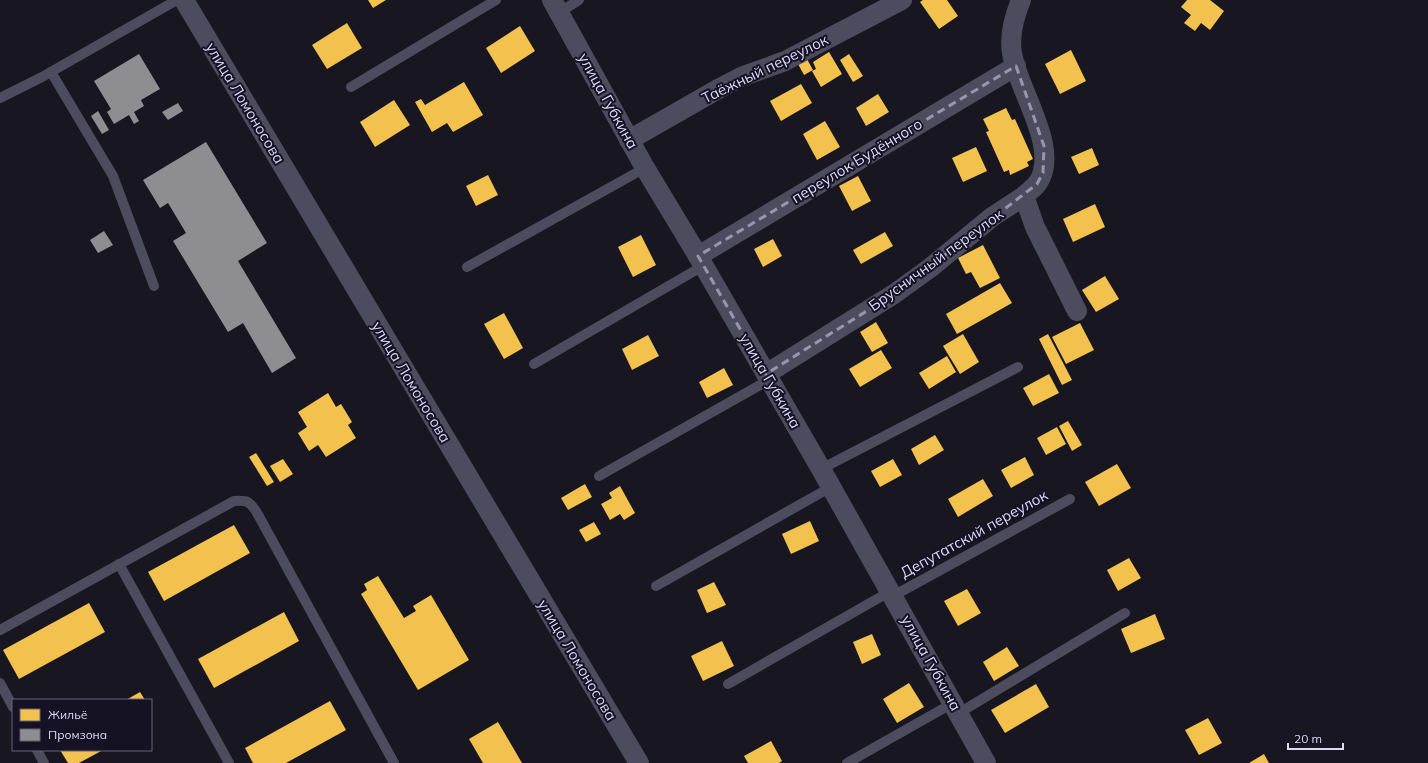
<svg xmlns="http://www.w3.org/2000/svg" width="1428" height="763" font-family="Mulish,sans-serif">
<style>
.homes{fill:#f2c14e}
.industry{fill:#8d8d92}
.lines{fill:none;stroke-linecap:round;stroke-linejoin:round}
.lane{stroke:#4d4c5e;stroke-width:10}
.street{stroke:#4d4c5e;stroke-width:20}
.marked{fill:none;stroke:#9895ae;stroke-width:3;stroke-dasharray:8 5;stroke-linejoin:round}
.labels{text-anchor:middle;stroke-width:4;stroke-linejoin:round;paint-order:stroke}
.street-label{font-size:15px;fill:#ddd9fa;stroke:#151224}
</style>
<rect width="100%" height="100%" fill="#181620"/>
<g class="homes">
<path d="M 368,0 L 386,0 L 373,8 Z"/>
<path d="M 923,0 L 947,0 L 958,16 L 939,29 L 920,2 Z"/>
<path d="M 1187,0 L 1210,0 L 1224,11 L 1210,30 L 1201,23 L 1195,31 L 1184,23 L 1191,15 L 1181,7 Z"/>
<path d="M 347,23 L 362,48 L 327,69 L 312,45 Z"/>
<path d="M 520,26 L 535,51 L 501,73 L 486,48 Z"/>
<path d="M 1071,50 L 1086,81 L 1060,94 L 1045,64 Z"/>
<path d="M 829,52 L 842,74 L 821,87 L 812,71 L 816,69 L 813,62 Z"/>
<path d="M 849,54 L 863,76 L 853,82 L 840,60 Z"/>
<path d="M 807,59 L 813,70 L 804,75 L 798,64 Z"/>
<path d="M 464,82 L 483,115 L 453,132 L 447,123 L 432,132 L 415,102 L 421,99 L 425,105 Z"/>
<path d="M 801,84 L 812,103 L 781,121 L 770,101 Z"/>
<path d="M 878,94 L 889,112 L 866,126 L 856,108 Z"/>
<path d="M 394,100 L 410,125 L 375,147 L 360,122 Z"/>
<path d="M 1006,108 L 1012,120 L 1015,119 L 1033,159 L 1027,162 L 1029,166 L 1010,175 L 1009,170 L 1004,172 L 986,132 L 989,131 L 983,119 Z"/>
<path d="M 825,121 L 840,147 L 817,160 L 803,134 Z"/>
<path d="M 976,147 L 987,171 L 963,182 L 952,158 Z"/>
<path d="M 1092,148 L 1099,165 L 1079,174 L 1071,157 Z"/>
<path d="M 488,175 L 498,195 L 476,206 L 466,186 Z"/>
<path d="M 858,176 L 871,201 L 852,211 L 839,186 Z"/>
<path d="M 1095,204 L 1105,227 L 1073,242 L 1063,219 Z"/>
<path d="M 885,232 L 893,246 L 861,264 L 853,250 Z"/>
<path d="M 641,235 L 656,265 L 633,277 L 618,247 Z"/>
<path d="M 773,239 L 782,256 L 763,267 L 754,249 Z"/>
<path d="M 983,245 L 1000,278 L 980,288 L 971,272 L 966,274 L 958,258 Z"/>
<path d="M 1105,276 L 1119,299 L 1096,312 L 1082,290 Z"/>
<path d="M 1000,283 L 1012,303 L 957,334 L 946,314 Z"/>
<path d="M 504,313 L 523,348 L 504,359 L 484,324 Z"/>
<path d="M 876,322 L 888,343 L 872,352 L 860,332 Z"/>
<path d="M 1080,323 L 1094,350 L 1066,364 L 1052,337 Z"/>
<path d="M 963,334 L 979,362 L 960,374 L 943,346 Z"/>
<path d="M 1048,334 L 1072,380 L 1062,385 L 1039,339 Z"/>
<path d="M 648,335 L 659,356 L 632,370 L 622,349 Z"/>
<path d="M 881,350 L 892,368 L 860,387 L 849,369 Z"/>
<path d="M 947,356 L 956,372 L 929,389 L 919,373 Z"/>
<path d="M 724,368 L 733,385 L 707,398 L 699,382 Z"/>
<path d="M 1049,374 L 1059,393 L 1033,406 L 1023,388 Z"/>
<path d="M 328,393 L 336,407 L 341,404 L 352,422 L 348,425 L 356,438 L 326,457 L 318,445 L 309,451 L 298,433 L 307,427 L 298,412 Z"/>
<path d="M 1068,421 L 1082,445 L 1072,451 L 1059,426 Z"/>
<path d="M 1057,427 L 1066,444 L 1046,455 L 1037,438 Z"/>
<path d="M 935,435 L 944,450 L 919,465 L 911,449 Z"/>
<path d="M 256,453 L 274,482 L 267,486 L 249,457 Z"/>
<path d="M 1025,457 L 1034,475 L 1011,488 L 1001,470 Z"/>
<path d="M 283,459 L 293,474 L 280,482 L 270,466 Z"/>
<path d="M 893,459 L 902,475 L 880,487 L 871,471 Z"/>
<path d="M 1117,464 L 1131,488 L 1099,506 L 1085,482 Z"/>
<path d="M 983,479 L 993,496 L 958,517 L 948,499 Z"/>
<path d="M 585,484 L 592,497 L 568,510 L 561,498 Z"/>
<path d="M 620,486 L 635,513 L 624,520 L 620,514 L 610,520 L 601,504 L 612,498 L 609,493 Z"/>
<path d="M 810,521 L 819,541 L 791,554 L 782,534 Z"/>
<path d="M 594,522 L 601,534 L 586,542 L 579,530 Z"/>
<path d="M 234,525 L 250,553 L 164,601 L 148,572 Z"/>
<path d="M 1129,558 L 1141,578 L 1118,591 L 1107,570 Z"/>
<path d="M 378,576 L 404,618 L 416,611 L 413,606 L 431,595 L 469,660 L 418,690 L 361,594 L 367,590 L 364,584 Z"/>
<path d="M 714,582 L 726,605 L 707,613 L 697,590 Z"/>
<path d="M 967,589 L 981,613 L 958,626 L 944,601 Z"/>
<path d="M 89,603 L 105,632 L 19,679 L 3,650 Z"/>
<path d="M 284,612 L 299,641 L 214,688 L 198,659 Z"/>
<path d="M 1155,614 L 1165,639 L 1131,653 L 1121,629 Z"/>
<path d="M 872,634 L 881,655 L 862,664 L 853,642 Z"/>
<path d="M 722,641 L 734,666 L 703,681 L 691,656 Z"/>
<path d="M 1007,647 L 1019,666 L 994,681 L 983,662 Z"/>
<path d="M 909,683 L 924,707 L 897,723 L 883,699 Z"/>
<path d="M 1036,684 L 1049,707 L 1005,733 L 991,710 Z"/>
<path d="M 140,692 L 145,700 L 126,700 Z"/>
<path d="M 330,701 L 346,730 L 286,763 L 253,763 L 245,748 Z"/>
<path d="M 1208,718 L 1222,743 L 1199,755 L 1185,730 Z"/>
<path d="M 498,722 L 522,763 L 483,763 L 469,739 Z"/>
<path d="M 771,741 L 782,761 L 779,763 L 748,763 L 744,756 Z"/>
<path d="M 60,750 L 103,750 L 79,763 L 68,763 Z"/>
<path d="M 1264,754 L 1269,763 L 1249,763 Z"/>
</g>
<g class="industry">
<path d="M 139,54 L 160,89 L 141,100 L 144,106 L 134,112 L 139,121 L 134,124 L 129,115 L 114,124 L 107,112 L 111,109 L 94,81 Z"/>
<path d="M 178,103 L 183,111 L 168,120 L 162,112 Z"/>
<path d="M 98,111 L 109,130 L 102,134 L 91,116 Z"/>
<path d="M 206,142 L 267,243 L 238,261 L 296,358 L 272,373 L 243,323 L 228,332 L 173,241 L 186,233 L 168,203 L 160,208 L 143,180 Z"/>
<path d="M 104,231 L 113,245 L 98,253 L 90,240 Z"/>
</g>
<g class="lines">
<g class="lane">
<path d="M 560,12 L 579,0"/>
<path d="M 51,72 L 113,176 L 154,286"/>
<path d="M 351,87 L 496,0"/>
<path d="M 0,98 L 42,77 L 177,0"/>
<path d="M 467,267 L 645,168"/>
<path d="M 534,364 L 703,266"/>
<path d="M 821,469 L 1018,367"/>
<path d="M 599,476 L 769,380"/>
<path d="M 119,564 L 229,763"/>
<path d="M 656,586 L 831,487"/>
<path d="M 893,596 L 1070,499"/>
<path d="M 0,630 L 234,501 C 247,500 249,501 256,511 L 394,763"/>
<path d="M 0,683 L 13,707"/>
<path d="M 728,684 L 891,591"/>
<path d="M 959,713 L 1125,613"/>
<path d="M 37,750 L 44,763"/>
<path d="M 847,763 L 953,703"/>
</g>
<g class="street">
<path d="M 184,0 L 639,763"/>
<path d="M 552,0 L 645,168 L 698,256 L 821,469 L 986,763"/>
<path d="M 1021,0 C 1014,17 1009,35 1012,53 C 1017,89 1062,150 1037,184 C 1034,188 1028,192 1024,196 L 1035,227 L 1077,311"/>
<path d="M 629,140 L 720,88 L 741,77 L 785,61 L 902,0"/>
<path d="M 698,256 L 1016,66"/>
<path d="M 766,374 L 894,294 L 930,268 L 992,217 L 1024,196"/>
</g>
</g>
<path class="marked" d="M 1016,66 L 1044,146 L 1043,173 L 1037,184 L 894,294 L 766,374 L 698,256 Z"/>
<g class="labels">
<g class="street-label">
<text transform="translate(765 69) rotate(-26)" y="5">Таёжный переулок</text>
<text transform="translate(608 101) rotate(61)" y="5">улица Губкина</text>
<text transform="translate(245 103) rotate(59)" y="5">улица Ломоносова</text>
<text transform="translate(857 161) rotate(-31)" y="5">переулок Будённого</text>
<text transform="translate(936 260) rotate(-36)" y="5">Брусничный переулок</text>
<text transform="translate(770 381) rotate(60)" y="5">улица Губкина</text>
<text transform="translate(411 382) rotate(59)" y="5">улица Ломоносова</text>
<text transform="translate(974 534) rotate(-29)" y="5">Депутатский переулок</text>
<text transform="translate(577 660) rotate(59)" y="5">улица Ломоносова</text>
<text transform="translate(931 663) rotate(61)" y="5">улица Губкина</text>
</g>
</g>
<rect x="12" y="699" width="140" height="52" fill="#151224" stroke="#65627a"/>
<rect x="20" y="709" width="20" height="12" fill="#f2c14e" stroke="#65627a"/>
<text x="48" y="719" font-size="12" fill="#ddd9fa">Жильё</text>
<rect x="20" y="729" width="20" height="12" fill="#8d8d92" stroke="#65627a"/>
<text x="48" y="739" font-size="12" fill="#ddd9fa">Промзона</text>
<path d="M1288 743v6h55v-6" fill="none" stroke="#ddd9fa" stroke-width="2"/>
<text x="1294" y="743" font-size="12" fill="#ddd9fa" stroke="#151224" stroke-width="3" paint-order="stroke">20 m</text>
</svg>
